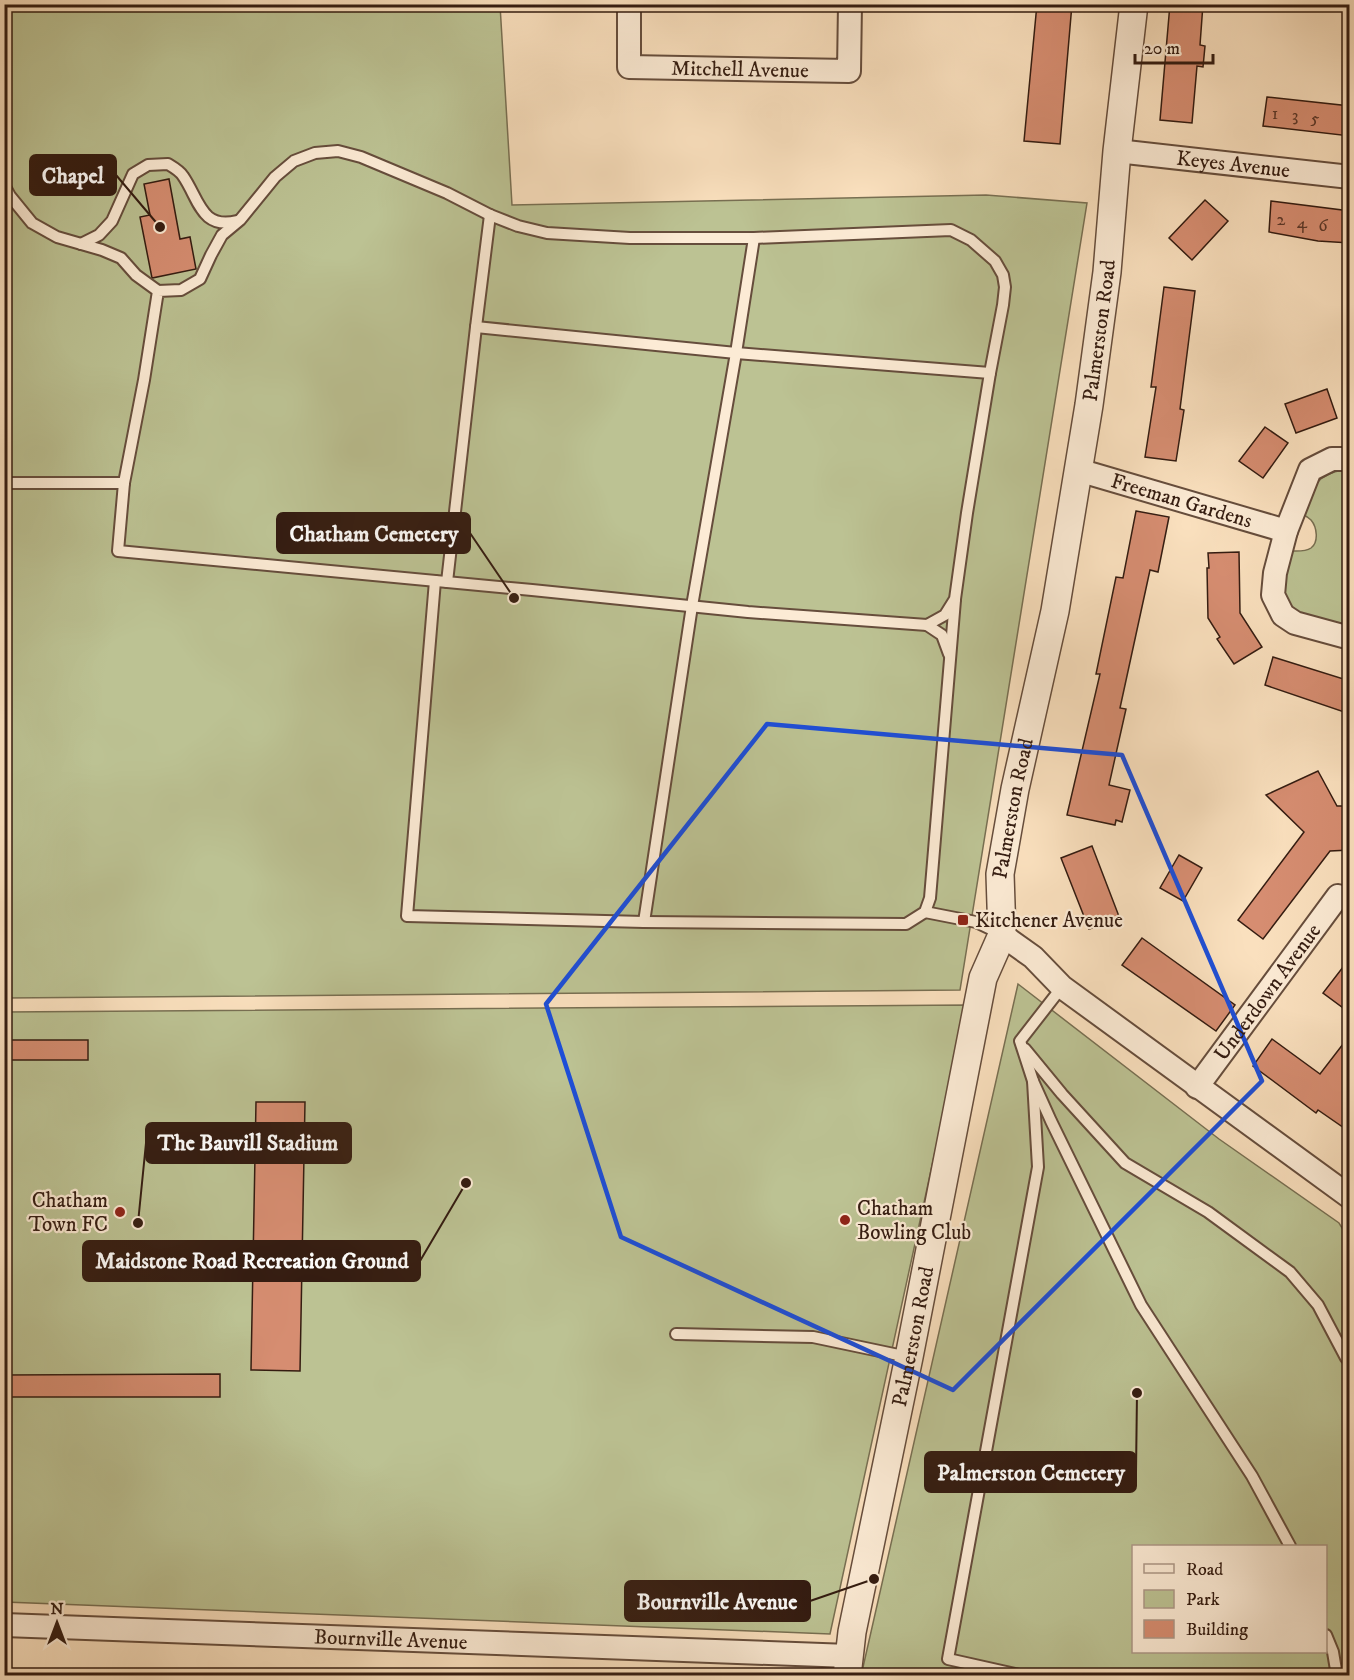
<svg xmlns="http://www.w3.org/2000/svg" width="1354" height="1680" font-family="'IM FELL DW Pica',serif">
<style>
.green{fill:#bcc293;stroke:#786f52;stroke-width:1.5;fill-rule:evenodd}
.building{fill:#d68d71;stroke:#341c11;stroke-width:1.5}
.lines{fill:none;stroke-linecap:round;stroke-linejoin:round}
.service-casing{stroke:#664d3c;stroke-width:14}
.minor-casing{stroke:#664d3c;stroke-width:26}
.tertiary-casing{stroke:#664d3c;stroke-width:30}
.service{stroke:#fcebd5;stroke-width:10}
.minor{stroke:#fcebd5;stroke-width:22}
.tertiary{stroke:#fcebd5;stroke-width:27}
.marked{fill:none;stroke:#1d4ed8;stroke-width:4.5;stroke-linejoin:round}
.poi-dot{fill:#8f2418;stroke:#fcebd5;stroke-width:2}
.labels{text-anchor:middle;stroke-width:4.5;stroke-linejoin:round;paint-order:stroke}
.number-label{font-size:18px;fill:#5c3829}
.street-label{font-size:21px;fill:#341c11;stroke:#fcebd5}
.poi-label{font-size:21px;fill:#341c11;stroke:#fcebd5;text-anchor:start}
.leader{fill:none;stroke:#341c11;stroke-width:2}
.callout-dot{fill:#341c11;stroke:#fcebd5;stroke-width:2}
.callout{fill:#341c11;stroke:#341c11;stroke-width:2}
.callout-label{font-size:22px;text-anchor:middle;font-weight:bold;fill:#fff}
</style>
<rect width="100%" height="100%" fill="#fae0be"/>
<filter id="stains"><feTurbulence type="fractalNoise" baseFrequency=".00333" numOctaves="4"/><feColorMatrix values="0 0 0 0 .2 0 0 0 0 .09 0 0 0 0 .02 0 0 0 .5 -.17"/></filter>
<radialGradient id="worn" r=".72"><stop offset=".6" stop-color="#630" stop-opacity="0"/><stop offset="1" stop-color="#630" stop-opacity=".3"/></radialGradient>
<g class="green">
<path d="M 4,5 L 500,5 L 512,205 L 986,195 L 1087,203 L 960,990 L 5,998 Z"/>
<path d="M 1343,470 L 1349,470 L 1349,630 C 1324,622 1282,617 1283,583 C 1283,572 1288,561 1291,551 C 1297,551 1305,552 1311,548 C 1319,542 1317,527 1311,520 C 1310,519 1304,515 1302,514 C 1312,490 1314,475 1343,470 Z"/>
<path d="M 1018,984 L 1219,1139 L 1339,1223 L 1349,1239 L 1349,1675 L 861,1676 ZM 1134,1546 L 1326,1546 L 1326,1652 L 1134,1652 Z"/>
<path d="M 967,1005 L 830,1634 L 5,1602 L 5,1012 Z"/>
</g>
<g class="building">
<path d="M 1037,4 L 1072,4 L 1060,144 L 1024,141 Z"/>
<path d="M 1170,4 L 1203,4 L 1200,45 L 1205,46 L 1203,67 L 1197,66 L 1192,123 L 1160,120 Z"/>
<path d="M 1267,97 L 1350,106 L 1350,136 L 1263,126 Z"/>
<path d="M 169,179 L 180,239 L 190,237 L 196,269 L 152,278 L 140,217 L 150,215 L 144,184 Z"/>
<path d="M 1205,200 L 1228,221 L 1192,260 L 1169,238 Z"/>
<path d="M 1271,201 L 1350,211 L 1350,243 L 1318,241 L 1269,232 Z"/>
<path d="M 1164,287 L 1195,291 L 1180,409 L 1184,410 L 1176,461 L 1145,457 L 1156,387 L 1151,387 Z"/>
<path d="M 1327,389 L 1337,418 L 1296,433 L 1285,404 Z"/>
<path d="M 1265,427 L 1288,443 L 1263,478 L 1239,461 Z"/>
<path d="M 1136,511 L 1169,517 L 1158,572 L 1150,570 L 1120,708 L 1126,709 L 1109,785 L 1130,790 L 1122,822 L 1116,820 L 1115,825 L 1067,815 L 1100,674 L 1096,674 L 1116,577 L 1123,578 Z"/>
<path d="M 1239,552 L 1240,613 L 1262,647 L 1234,664 L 1217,639 L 1220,637 L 1208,618 L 1207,568 L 1209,568 L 1208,553 Z"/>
<path d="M 1273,657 L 1350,681 L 1350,714 L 1265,685 Z"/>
<path d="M 1318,771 L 1337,806 L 1350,806 L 1350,850 L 1330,851 L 1263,939 L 1238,920 L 1304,832 L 1266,795 Z"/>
<path d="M 1092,846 L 1120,919 L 1089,929 L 1061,858 Z"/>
<path d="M 1179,855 L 1202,868 L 1183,901 L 1160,888 Z"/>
<path d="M 1142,938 L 1235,1005 L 1216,1031 L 1122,965 Z"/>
<path d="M 1350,958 L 1350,1013 L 1323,993 Z"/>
<path d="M 1350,1035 L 1350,1132 L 1318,1110 L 1316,1113 L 1253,1066 L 1272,1039 L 1320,1074 Z"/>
<rect x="4" y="1040" width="84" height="20"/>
<path d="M 256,1102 L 305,1102 L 300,1371 L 251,1370 Z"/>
<path d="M 220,1374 L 220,1397 L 4,1397 L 4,1375 Z"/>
</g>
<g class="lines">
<g class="service-casing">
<g id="service">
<path d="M 4,185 L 10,196 L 32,223 L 57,237 L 102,250 L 121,258 L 136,275 L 158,291 L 181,290 L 200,279 L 211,255 L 222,235 L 240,220 L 275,177 L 294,161 L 315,153 L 338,151 L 361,157 L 447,193 L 490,215 L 518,226 L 547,233 L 630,238 L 754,238 L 951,230 L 971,240 L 995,261 L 1003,275 L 1005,287 L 1003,305 L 990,373 L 967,513 L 955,599 L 945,615 L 927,625 L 748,612 L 532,590 L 118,551 L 124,483 L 144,380 L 158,291"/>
<path d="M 81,244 L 99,235 L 112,221 L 133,174 L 148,165 L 168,164 C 173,167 180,171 183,176 C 199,199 201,230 237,221"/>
<path d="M 476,327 L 490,215"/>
<path d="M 4,483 L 124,483"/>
<path d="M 435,581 L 407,916 L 644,922 L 906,924 L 925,912 L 930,898 L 955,600"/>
<path d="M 447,582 L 476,327 L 736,353 L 990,373"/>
<path d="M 927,625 L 942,635 L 949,654"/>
<path d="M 925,912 L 976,922 L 999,933"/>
<path d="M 644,922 L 692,606 L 736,353 L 754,238"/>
<path d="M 1062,987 L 1020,1041 L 1033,1081 L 1051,1121 L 1141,1305 L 1252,1476 L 1290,1546"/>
<path d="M 1025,1049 L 1062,1094 L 1125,1163 L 1208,1212 L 1290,1272 L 1318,1305 L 1346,1358 L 1350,1360"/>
<path d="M 676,1334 L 813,1337 L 908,1357"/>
<path d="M 1326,1635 L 1333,1652 L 1337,1676"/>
<path d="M 1024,1676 L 948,1659 L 1038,1167 L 1033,1081"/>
</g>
</g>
<g class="minor-casing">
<g id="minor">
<path id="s1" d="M 629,4 L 629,67 L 849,71 L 850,4"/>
<path id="s2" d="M 1117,151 L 1350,177"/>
<path d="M 1350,459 L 1332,459 L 1310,470 L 1286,531 L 1275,573 L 1273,595 L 1283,615 L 1295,623 L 1350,638"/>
<path id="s3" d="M 1078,470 L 1286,531"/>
<path d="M 1002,935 L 1033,957 L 1062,987 L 1350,1197"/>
<path id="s4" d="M 1197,1087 L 1338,896"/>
<path id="s5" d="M 4,1625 L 849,1656"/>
</g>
</g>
<g class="tertiary-casing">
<g id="tertiary">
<path id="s6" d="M 847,1676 L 852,1632 L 909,1357 L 983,978 L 1002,935 L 1000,874 L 1015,789 L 1055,611 L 1089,405 L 1107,272 L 1117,151 L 1134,4"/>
</g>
</g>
<use href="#service" class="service"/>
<use href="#minor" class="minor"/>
<use href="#tertiary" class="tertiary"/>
</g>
<path class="marked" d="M 767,724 L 1122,755 L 1262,1081 L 953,1390 L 621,1237 L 546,1004 Z"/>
<g class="poi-dot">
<rect x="957" y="914" width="12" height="12" rx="3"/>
<circle cx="120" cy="1212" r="6"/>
<circle cx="845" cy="1220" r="6"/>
</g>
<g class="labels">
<g class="number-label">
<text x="1275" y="119">1</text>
<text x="1295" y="121">3</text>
<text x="1315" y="124">5</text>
<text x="1281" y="225">2</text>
<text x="1302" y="228">4</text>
<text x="1323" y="231">6</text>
</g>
<g class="street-label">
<text dy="7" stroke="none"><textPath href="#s1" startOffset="174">Mitchell Avenue</textPath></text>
<text dy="7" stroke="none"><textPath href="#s2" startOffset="117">Keyes Avenue</textPath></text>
<text dy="7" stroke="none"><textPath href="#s6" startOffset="1372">Palmerston Road</textPath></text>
<text dy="7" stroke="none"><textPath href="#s3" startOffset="108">Freeman Gardens</textPath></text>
<text dy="7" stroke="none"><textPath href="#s6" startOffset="886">Palmerston Road</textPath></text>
<text dy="7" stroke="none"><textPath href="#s4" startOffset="118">Underdown Avenue</textPath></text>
<text dy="7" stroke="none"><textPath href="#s6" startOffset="346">Palmerston Road</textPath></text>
<text dy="7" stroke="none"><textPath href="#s5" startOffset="387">Bournville Avenue</textPath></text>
</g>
<g class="poi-label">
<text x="975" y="927">Kitchener Avenue</text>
<text x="108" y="1207" text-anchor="end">Chatham<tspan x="108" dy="24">Town FC</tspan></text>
<text x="857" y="1215">Chatham<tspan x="857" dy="24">Bowling Club</tspan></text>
</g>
</g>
<path class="leader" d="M160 227L116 175M514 598L470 533M138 1223L146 1143M466 1183L420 1261M1137 1393L1136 1472M874 1579L810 1601"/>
<g class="callout-dot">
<circle cx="160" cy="227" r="6"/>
<circle cx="514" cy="598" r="6"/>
<circle cx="138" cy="1223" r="6"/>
<circle cx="466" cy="1183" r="6"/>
<circle cx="1137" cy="1393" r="6"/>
<circle cx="874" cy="1579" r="6"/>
</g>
<g class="callout">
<rect x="30" y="155" width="86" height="40" rx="6"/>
<rect x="277" y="513" width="193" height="40" rx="6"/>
<rect x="146" y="1123" width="205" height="40" rx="6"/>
<rect x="83" y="1241" width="337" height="40" rx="6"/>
<rect x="925" y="1452" width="211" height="40" rx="6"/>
<rect x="625" y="1581" width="185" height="40" rx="6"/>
</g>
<g class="callout-label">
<text x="73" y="183">Chapel</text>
<text x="374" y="541">Chatham Cemetery</text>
<text x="248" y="1150">The Bauvill Stadium</text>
<text x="252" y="1268">Maidstone Road Recreation Ground</text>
<text x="1031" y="1480">Palmerston Cemetery</text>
<text x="717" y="1609">Bournville Avenue</text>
</g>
<rect width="1354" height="1680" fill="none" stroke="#fae0be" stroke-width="24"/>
<rect x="6" y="6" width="1342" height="1668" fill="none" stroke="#341c11" stroke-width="3"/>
<rect x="12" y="12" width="1330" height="1656" fill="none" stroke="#341c11" stroke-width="1.5"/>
<rect x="1132" y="1545" width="195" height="108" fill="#fcebd5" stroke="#ac9887" stroke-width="1.5"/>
<rect x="1144" y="1564" width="30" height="9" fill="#fcebd5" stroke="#ac9887" stroke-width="1.5"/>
<text x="1186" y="1575" font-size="18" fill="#341c11">Road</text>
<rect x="1144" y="1590" width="30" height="18" fill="#bcc293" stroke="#ac9887" stroke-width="1.5"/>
<text x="1186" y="1605" font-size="18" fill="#341c11">Park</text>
<rect x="1144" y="1620" width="30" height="18" fill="#d68d71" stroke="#ac9887" stroke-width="1.5"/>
<text x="1186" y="1635" font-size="18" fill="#341c11">Building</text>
<g transform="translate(57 1623)" stroke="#fcebd5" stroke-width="4.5" paint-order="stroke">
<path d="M0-4.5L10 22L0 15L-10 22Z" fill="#341c11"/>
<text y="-9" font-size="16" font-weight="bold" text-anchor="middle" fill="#341c11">N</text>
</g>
<path d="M1135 54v9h78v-9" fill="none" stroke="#341c11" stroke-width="3"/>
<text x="1144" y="54" font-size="18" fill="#341c11" stroke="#fcebd5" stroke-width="4.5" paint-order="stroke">20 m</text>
<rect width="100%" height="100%" filter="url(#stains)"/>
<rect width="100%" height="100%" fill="url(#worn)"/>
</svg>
